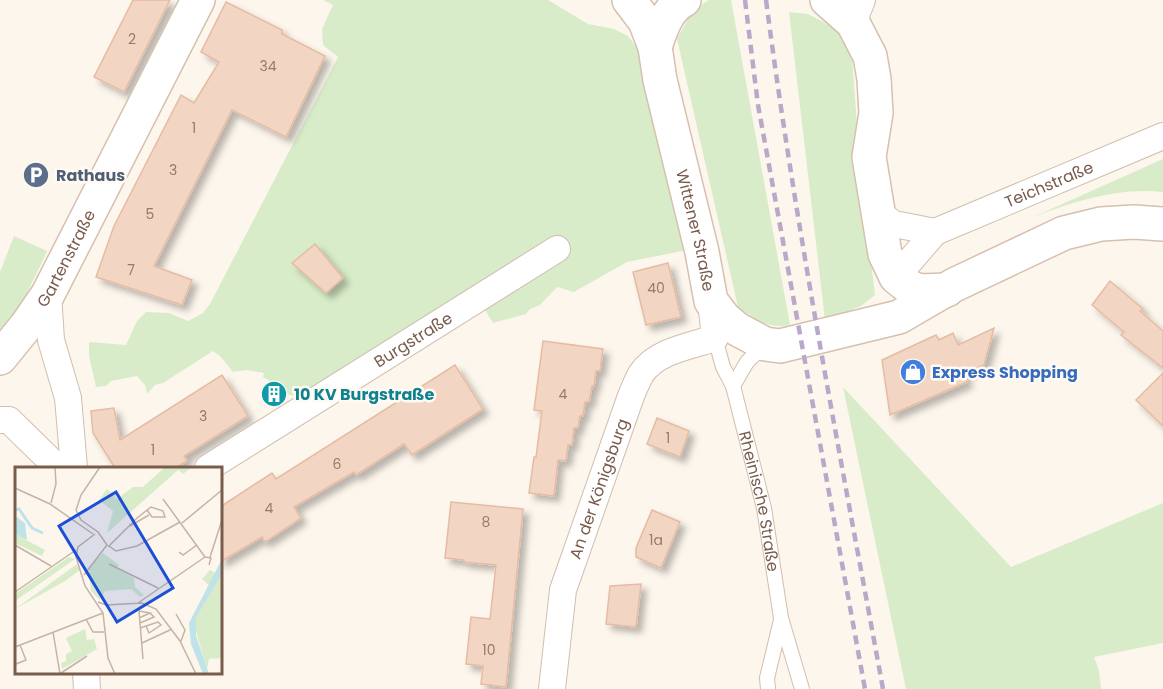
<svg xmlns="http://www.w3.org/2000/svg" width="1163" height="689" font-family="Poppins,sans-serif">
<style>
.green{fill:#d8ecc9}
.building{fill:#f3d5c3;stroke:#e6bba3;stroke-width:1.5;filter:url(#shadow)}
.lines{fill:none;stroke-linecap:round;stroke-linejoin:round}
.lane-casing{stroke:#d1beb0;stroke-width:16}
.street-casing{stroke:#d1beb0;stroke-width:28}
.secondary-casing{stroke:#d6c0b0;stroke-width:36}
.lane{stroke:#fff;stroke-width:14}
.street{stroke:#fff;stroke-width:26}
.secondary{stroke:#fff;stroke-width:33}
.rail{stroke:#b9a8c9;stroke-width:4.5;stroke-dasharray:9 6;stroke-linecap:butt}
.labels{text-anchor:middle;stroke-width:5;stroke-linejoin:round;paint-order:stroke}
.number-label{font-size:14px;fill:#987a6a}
.service-label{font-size:16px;font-weight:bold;fill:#4e5e75;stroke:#fffaf3;text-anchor:start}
.street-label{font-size:16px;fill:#7a5c4d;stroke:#fffaf3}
.shop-label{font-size:16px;font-weight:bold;fill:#366cbe;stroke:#fffaf3;text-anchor:start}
.culture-label{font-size:16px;font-weight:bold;fill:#0d838f;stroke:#fffaf3;text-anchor:start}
.inset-river{fill:none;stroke:#bfe3e8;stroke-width:3}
.inset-road{fill:none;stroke:#c5b3a7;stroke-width:1.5}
.view{fill:#1d4ed8;fill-opacity:0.15;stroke:#1d4ed8;stroke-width:3}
.inset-edge{fill:none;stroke:#7a5c4d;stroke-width:3}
</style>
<defs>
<filter id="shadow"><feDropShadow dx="5.5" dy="5.5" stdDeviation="3" flood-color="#0004"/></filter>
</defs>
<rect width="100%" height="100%" fill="#fdf6ec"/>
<g class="green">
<path d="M 323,0 L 548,0 L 588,24 L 614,29 L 628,36 L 640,52 L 687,250 L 627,262 L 574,292 L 557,287 L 540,305 L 530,309 L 526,314 L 493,323 L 471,287 L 298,397 L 287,394 L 279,386 L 263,377 L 264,373 L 246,370 L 233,372 L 220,356 L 213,351 L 163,383 L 155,385 L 147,394 L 145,385 L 137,376 L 111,381 L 106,386 L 96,387 L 89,356 L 89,342 L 126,345 L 137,321 L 146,312 L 169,313 L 188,321 L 203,313 L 210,304 L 338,57 L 323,45 L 322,29 L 333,5 Z"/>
<path d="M 709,0 L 731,0 L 790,325 C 766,329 757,320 738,307 L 677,39 L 693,10 Z"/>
<path d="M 789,12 L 808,14 L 831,26 L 846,41 L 852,57 L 861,181 L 875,295 L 861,306 L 825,320 Z"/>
<path d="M 1163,159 L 1163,192 C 1118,187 1072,202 1031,218 Z"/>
<path d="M 14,236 L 47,251 C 33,283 16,313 0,344 L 0,272 Z"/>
<path d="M 843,387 L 1011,567 L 1163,503 L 1163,643 L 1094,657 L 1099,671 L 1101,689 L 906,689 Z"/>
</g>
<g class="building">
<path d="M 133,0 L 170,0 L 124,92 L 94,77 Z"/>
<path d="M 226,2 L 282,30 L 282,34 L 325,56 L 286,137 L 232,110 L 154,266 L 192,280 L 182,305 L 96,277 L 114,226 L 181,95 L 194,103 L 219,62 L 201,52 Z"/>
<path d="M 315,244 L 343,278 L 326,293 L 292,263 Z"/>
<path d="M 668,263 L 681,317 L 646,325 L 633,272 Z"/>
<path d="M 1110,281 L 1143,309 L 1140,311 L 1163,331 L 1163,368 L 1121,335 L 1124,332 L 1092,305 Z"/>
<path d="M 994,328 L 984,365 L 963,373 L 967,382 L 890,415 L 882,360 L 936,335 L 939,340 L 953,333 L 958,345 Z"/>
<path d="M 543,341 L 603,349 L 600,371 L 596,371 L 594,386 L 592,386 L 589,402 L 585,402 L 583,416 L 580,416 L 578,428 L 574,428 L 572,445 L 568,445 L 566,461 L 558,460 L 554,496 L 529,493 L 534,457 L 536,457 L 542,411 L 534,410 Z"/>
<path d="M 455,365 L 483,409 L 412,455 L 404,444 L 356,475 L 354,472 L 294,507 L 301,518 L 265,542 L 262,537 L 220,562 L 220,507 L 272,473 L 276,479 Z"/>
<path d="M 1163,373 L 1163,426 L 1136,400 Z"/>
<path d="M 222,375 L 248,416 L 184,456 L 187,461 L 175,468 L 115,468 L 93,433 L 91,411 L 114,408 L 120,440 Z"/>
<path d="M 657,418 L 689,431 L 680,457 L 647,444 Z"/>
<path d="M 451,502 L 523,509 L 506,687 L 481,684 L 483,666 L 466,664 L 471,617 L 490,619 L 496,565 L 464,562 L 464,560 L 445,558 Z"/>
<path d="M 652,510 L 680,522 L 661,568 L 636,557 L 636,548 Z"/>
<path d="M 641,584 L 636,627 L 606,624 L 610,586 Z"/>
</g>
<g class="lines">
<g class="lane-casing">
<g id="lane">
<path id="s1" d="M 715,338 L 723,367 L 733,386 L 764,508 L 781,618 L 802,689"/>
<path d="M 733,386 L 747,362 L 765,344"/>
<path d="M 768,689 L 767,678 L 781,620"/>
</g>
</g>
<g class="street-casing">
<g id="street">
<path d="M 853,23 L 862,0"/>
<path d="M 878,213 L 894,224 L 935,232"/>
<path id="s2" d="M 896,277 L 935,232 L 1163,136"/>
<path d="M 48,294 L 51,340 L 68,398 L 74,468"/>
<path d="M 0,420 L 9,420 L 58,468"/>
<path id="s3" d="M 208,468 L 557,249"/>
<path d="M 86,672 L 87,689"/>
<path id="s4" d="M 552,689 L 563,590 L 631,396 C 634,389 637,381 641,374 C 656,351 690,346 715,338 L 711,301"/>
</g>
</g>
<g class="secondary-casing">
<g id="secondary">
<path id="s5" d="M 629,0 L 645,21 L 655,47 L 660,80 L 702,252 L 711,301 L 724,318 L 737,329 L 765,344 L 780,346 L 899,317 L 954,285 L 1064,233 L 1101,224 L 1134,222 L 1163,224"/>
<path d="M 827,0 L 853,23 L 870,56 L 874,79 L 876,113 L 869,157 L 885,254 L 896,277 L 906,285 L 919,291 L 947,290"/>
<path d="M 655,47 C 661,29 667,9 684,0"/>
<path id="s6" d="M 0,358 L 26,326 L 48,294 L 198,0"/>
</g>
</g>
<use href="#lane" class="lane"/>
<use href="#street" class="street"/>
<use href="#secondary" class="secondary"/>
<g class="rail">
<path d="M 745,0 L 758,105 L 865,689"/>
<path d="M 766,0 C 796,231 841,460 883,689"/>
</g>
</g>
<defs>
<g id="parking-disc" transform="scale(1.35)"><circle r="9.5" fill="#5c6f8a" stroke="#fffaf3"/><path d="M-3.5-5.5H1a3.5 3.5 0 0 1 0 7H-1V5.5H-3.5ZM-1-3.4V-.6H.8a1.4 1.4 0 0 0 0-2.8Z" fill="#fff"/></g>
<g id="shop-disc" transform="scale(1.35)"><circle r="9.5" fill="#3f7fe0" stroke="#fffaf3"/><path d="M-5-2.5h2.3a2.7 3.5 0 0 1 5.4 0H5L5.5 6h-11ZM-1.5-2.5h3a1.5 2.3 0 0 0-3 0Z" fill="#fff"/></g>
<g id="building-disc" transform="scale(1.35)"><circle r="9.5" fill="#0f9aa8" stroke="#fffaf3"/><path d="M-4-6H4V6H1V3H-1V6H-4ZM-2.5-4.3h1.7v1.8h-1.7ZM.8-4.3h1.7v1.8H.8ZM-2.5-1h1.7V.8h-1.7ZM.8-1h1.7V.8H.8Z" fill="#fff"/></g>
</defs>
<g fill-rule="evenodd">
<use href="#parking-disc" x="36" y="175"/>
<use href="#shop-disc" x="913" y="372"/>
<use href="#building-disc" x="274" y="394"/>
</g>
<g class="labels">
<g class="number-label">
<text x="132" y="44">2</text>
<text x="268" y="71">34</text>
<text x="194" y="133">1</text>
<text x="173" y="175">3</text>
<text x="150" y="219">5</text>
<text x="131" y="275">7</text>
<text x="656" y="293">40</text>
<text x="563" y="399">4</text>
<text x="203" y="421">3</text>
<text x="668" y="443">1</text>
<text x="153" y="455">1</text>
<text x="337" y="469">6</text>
<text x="269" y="513">4</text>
<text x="486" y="527">8</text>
<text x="656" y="545">1a</text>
<text x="489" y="655">10</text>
</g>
<g class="service-label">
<text x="56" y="181">Rathaus</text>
</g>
<g class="street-label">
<text dy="6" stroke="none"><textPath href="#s2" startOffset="183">Teichstraße</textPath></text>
<text dy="6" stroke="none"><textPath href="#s5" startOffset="242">Wittener Straße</textPath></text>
<text dy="6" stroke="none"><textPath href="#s6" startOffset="120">Gartenstraße</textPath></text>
<text dy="6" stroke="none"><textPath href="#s3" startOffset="242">Burgstraße</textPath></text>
<text dy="6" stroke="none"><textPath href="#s4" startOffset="207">An der Königsburg</textPath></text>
<text dy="6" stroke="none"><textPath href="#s1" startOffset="170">Rheinische Straße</textPath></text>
</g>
<g class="shop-label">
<text x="932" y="378">Express Shopping</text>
</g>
<g class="culture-label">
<text x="294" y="400">10 KV Burgstraße</text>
</g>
</g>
<g transform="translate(15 467)">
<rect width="207" height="207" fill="#fdf6ec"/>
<path d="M 150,0 L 177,0 L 168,7 L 163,3 L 92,66 L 98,44 L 84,33 L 92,22 L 102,32 L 118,20 L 128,20 ZM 0,67 L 30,83 L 27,89 L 0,76 ZM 88,86 L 104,98 L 102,101 L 119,111 L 120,120 L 129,128 L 125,130 L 116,122 L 90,124 L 85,133 L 76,124 L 73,101 ZM 54,90 L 60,92 L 0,134 L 0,127 ZM 62,97 L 65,103 L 50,114 L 0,142 ZM 195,103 L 207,110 L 207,191 L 194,192 L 192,202 L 180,161 L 181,147 L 197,121 L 187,112 ZM 70,162 L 72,173 L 79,172 L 82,182 L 47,202 L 46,196 L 51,194 L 51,187 L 57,184 L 51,171 Z" fill="#d8ecc9"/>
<path d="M 0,49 L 10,56 L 12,73 L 0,67 ZM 207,92 L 207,107 L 181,150 L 181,169 L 194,207 L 188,207 L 176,177 L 174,156 Z" fill="#bfe3e8"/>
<path class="inset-river" d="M 0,43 L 4,42 L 17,61 L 28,66"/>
<path class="inset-road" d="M 0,21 L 35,37 L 78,67M 148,32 L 190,90 L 196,91 L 194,98M 36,36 L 41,17 L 40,0M 167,56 L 207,23M 115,59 L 134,48M 80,67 L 63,80 L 61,90 L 70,119 L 88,146 L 93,191 L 100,207M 0,78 L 36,99M 94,79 L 101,84 L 122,79 L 165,55M 93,80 L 122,51 L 136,40 L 148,44 L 150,50 L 137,50 L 132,43M 164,85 L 168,88 L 182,78M 195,90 L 207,53M 94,97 L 143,121M 69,108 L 92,78 L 83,65 L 66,53 L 61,43 L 66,28 L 85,0M 0,125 L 61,83M 83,135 L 91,138 L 127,136 L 141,142 L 165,174 L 181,207M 123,136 L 190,90M 161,147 L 170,163 L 166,174M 124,151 L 135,146 L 124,144 L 128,192M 71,152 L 78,165 L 89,165M 125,156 L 139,150 L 135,146M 125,161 L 143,155 L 146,158 L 134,166 L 131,159M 38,165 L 45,207M 127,176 L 157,162M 0,180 L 88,146M 1,197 L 11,193 L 5,178M 46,206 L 72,189"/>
<path class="view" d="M 101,25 L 158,121 L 102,155 L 44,59 Z"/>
<rect width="207" height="207" class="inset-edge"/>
</g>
</svg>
